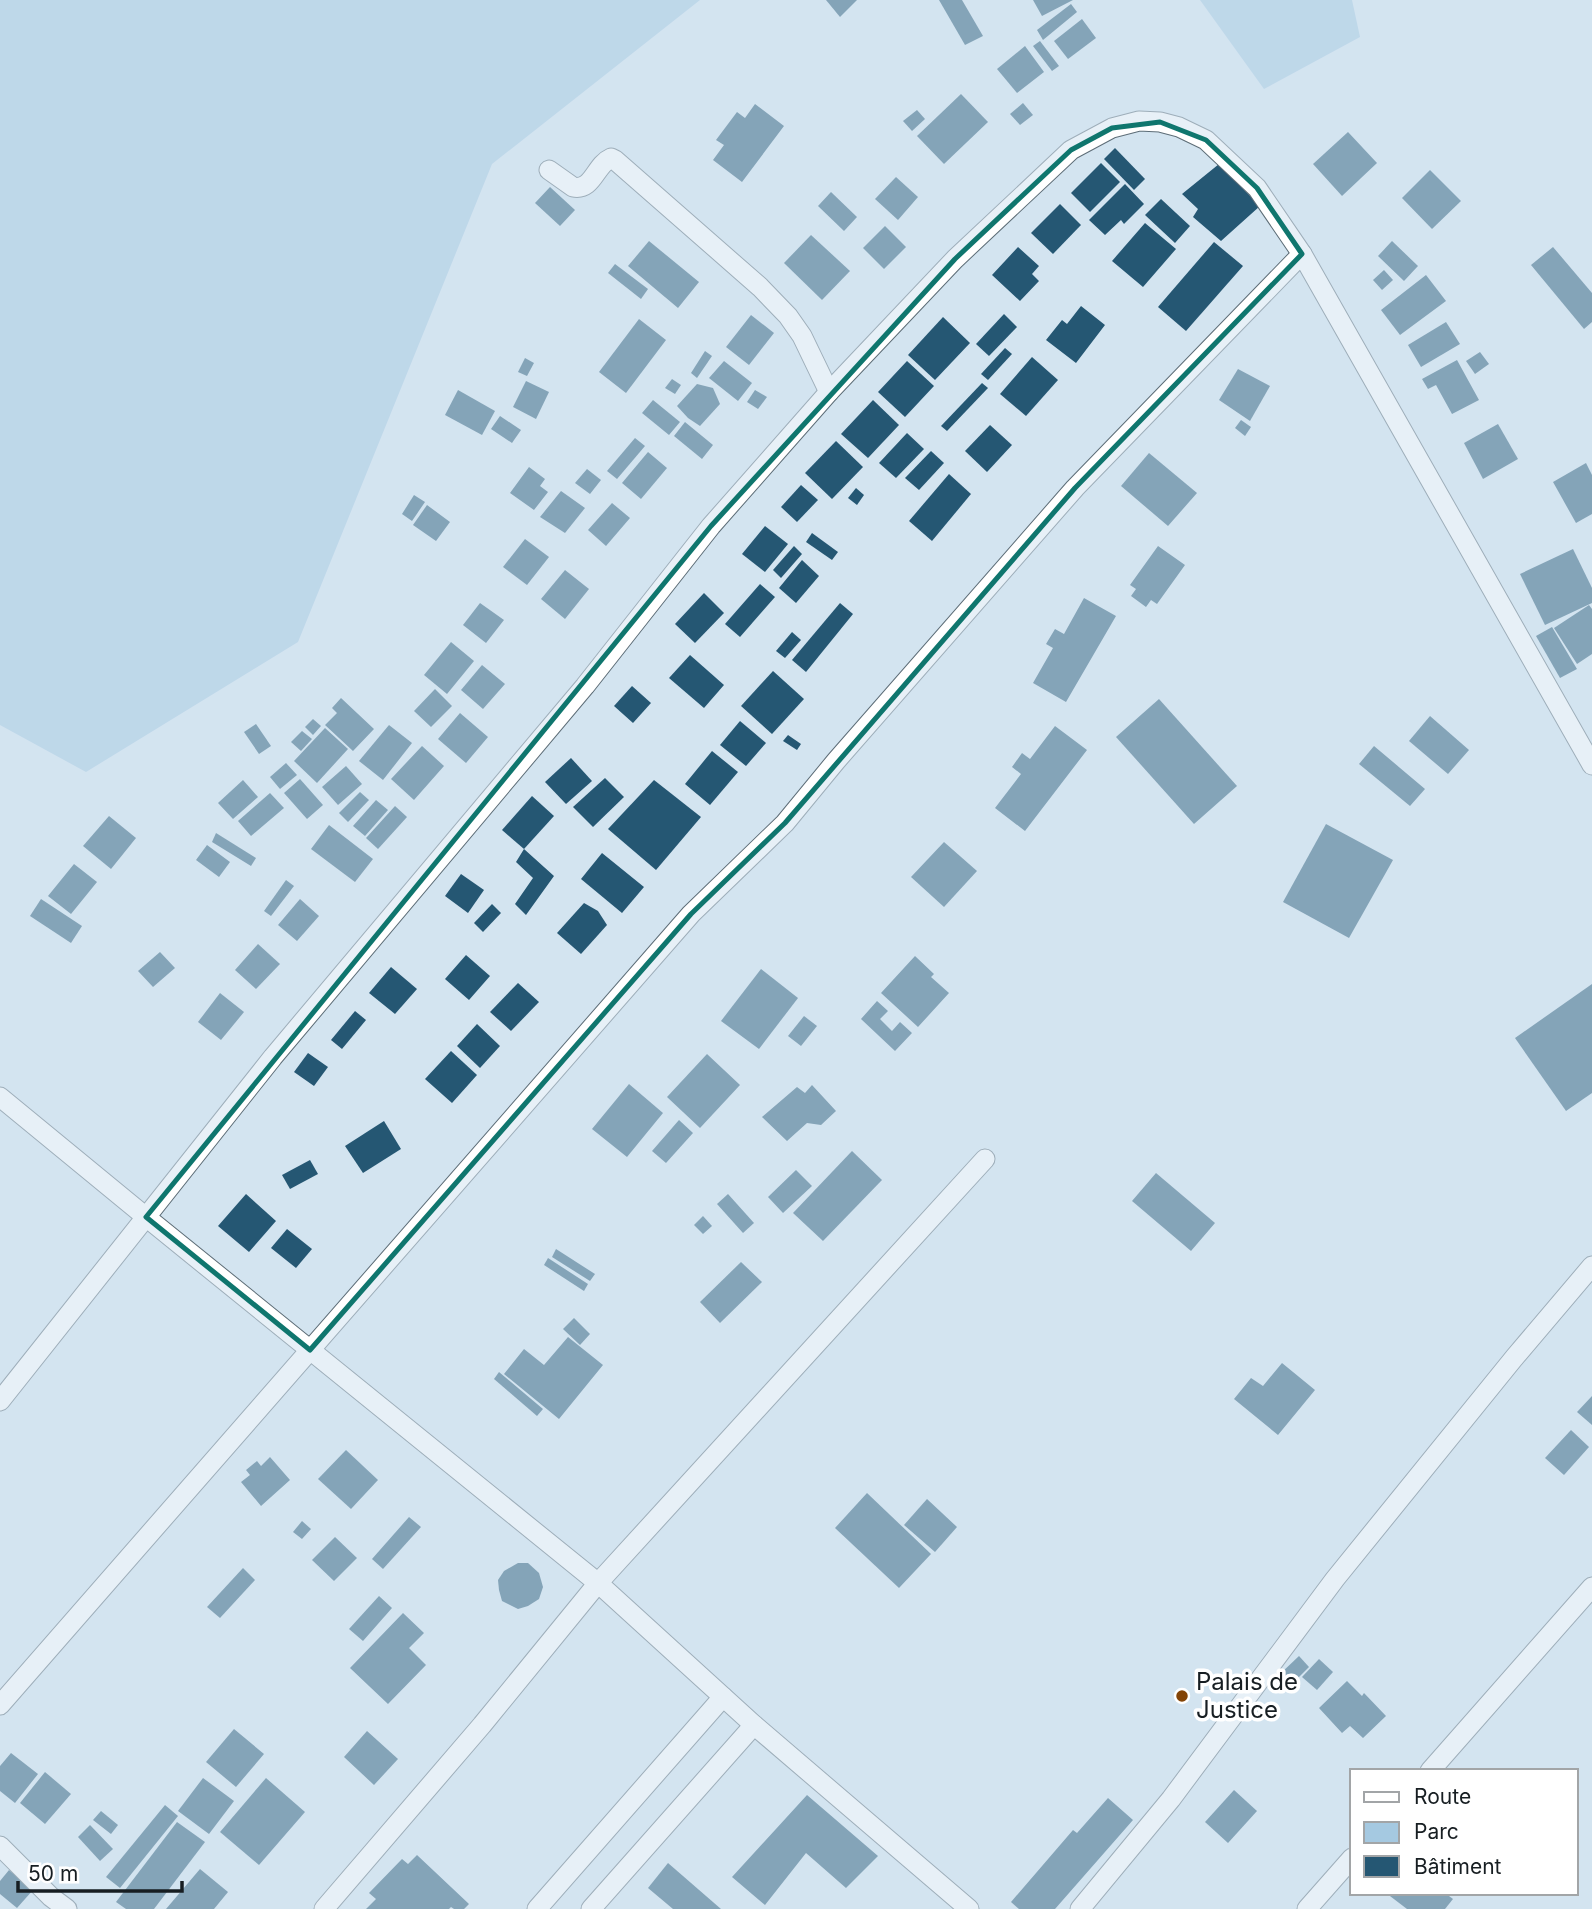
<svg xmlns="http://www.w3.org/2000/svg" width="1592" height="1909" font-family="Inter,sans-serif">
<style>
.green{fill:#a5c9e1}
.building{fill:#255773}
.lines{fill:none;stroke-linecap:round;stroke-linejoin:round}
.minor-casing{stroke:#5d6d77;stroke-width:21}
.minor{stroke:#fff;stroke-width:19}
.marked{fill:none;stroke:#0f766e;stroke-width:5;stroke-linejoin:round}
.poi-dot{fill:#834406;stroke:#fff;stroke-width:2.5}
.labels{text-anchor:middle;stroke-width:7;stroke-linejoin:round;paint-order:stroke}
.poi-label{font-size:24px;fill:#171e22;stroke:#fff;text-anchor:start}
</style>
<rect width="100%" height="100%" fill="#d3e4f0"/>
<g class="green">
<path d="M 0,0 L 700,0 L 492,164 L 298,642 L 86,772 L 0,725 Z"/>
<path d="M 1200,0 L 1352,0 L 1360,37 L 1264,89 Z"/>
</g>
<g class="building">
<path d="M 826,0 L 857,0 L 840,17 Z"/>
<path d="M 939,0 L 962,0 L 983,36 L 965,45 Z"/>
<path d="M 1033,0 L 1073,0 L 1042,16 Z"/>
<path d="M 1071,4 L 1077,12 L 1043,40 L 1037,30 Z"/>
<path d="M 1082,19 L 1096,38 L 1068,59 L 1054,41 Z"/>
<path d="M 1040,41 L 1059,66 L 1052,71 L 1033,46 Z"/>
<path d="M 1025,46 L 1044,72 L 1017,93 L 997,69 Z"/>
<path d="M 961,94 L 988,122 L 944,164 L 917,136 Z"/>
<path d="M 1023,103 L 1033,115 L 1020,125 L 1010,114 Z"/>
<path d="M 755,104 L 784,126 L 742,182 L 713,160 L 724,145 L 716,140 L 737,112 L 745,118 Z"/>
<path d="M 917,110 L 925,119 L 912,131 L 903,121 Z"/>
<path d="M 1348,132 L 1377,163 L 1342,196 L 1313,164 Z"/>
<path d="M 1115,148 L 1145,179 L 1134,190 L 1104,159 Z"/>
<path d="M 1101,163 L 1120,182 L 1090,212 L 1071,193 Z"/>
<path d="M 1219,164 L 1260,206 L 1221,241 L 1193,217 L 1198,209 L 1182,194 Z"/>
<path d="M 1430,170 L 1461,201 L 1432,229 L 1402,198 Z"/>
<path d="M 896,177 L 918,197 L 898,220 L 875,199 Z"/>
<path d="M 1125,184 L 1144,204 L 1124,224 L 1121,220 L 1105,235 L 1089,220 Z"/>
<path d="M 550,187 L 575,210 L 560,226 L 535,203 Z"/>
<path d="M 831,192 L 857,217 L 844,231 L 818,206 Z"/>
<path d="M 1161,199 L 1190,226 L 1175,243 L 1145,215 Z"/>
<path d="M 1060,204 L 1081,225 L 1053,254 L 1031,233 Z"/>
<path d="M 1145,223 L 1176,249 L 1143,287 L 1112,261 Z"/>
<path d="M 885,226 L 906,247 L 884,269 L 863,248 Z"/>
<path d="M 811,235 L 850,271 L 822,300 L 784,263 Z"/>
<path d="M 649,241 L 699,282 L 678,308 L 628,266 Z"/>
<path d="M 1392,241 L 1418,266 L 1404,281 L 1378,256 Z"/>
<path d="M 1214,242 L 1243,266 L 1186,331 L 1158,307 Z"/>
<path d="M 1018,247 L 1039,266 L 1032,274 L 1039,281 L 1020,301 L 992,275 Z"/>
<path d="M 1553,247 L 1592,293 L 1592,322 L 1584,329 L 1531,265 Z"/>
<path d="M 615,264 L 648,289 L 641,299 L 608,273 Z"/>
<path d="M 1384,270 L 1393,280 L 1382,290 L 1373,280 Z"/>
<path d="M 1426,275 L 1446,301 L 1400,335 L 1381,310 Z"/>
<path d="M 1081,306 L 1105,325 L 1076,363 L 1046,340 L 1062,320 L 1067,324 Z"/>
<path d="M 1004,314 L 1017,327 L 989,356 L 976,344 Z"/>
<path d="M 751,315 L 774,333 L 749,365 L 726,347 Z"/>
<path d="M 943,317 L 970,343 L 935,380 L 908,355 Z"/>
<path d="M 639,319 L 666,340 L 626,393 L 599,372 Z"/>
<path d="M 1446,322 L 1460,344 L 1421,367 L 1408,345 Z"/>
<path d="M 1005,348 L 1012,354 L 988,380 L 981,374 Z"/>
<path d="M 705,351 L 712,356 L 697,378 L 691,373 Z"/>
<path d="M 1480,352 L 1489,364 L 1475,374 L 1466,361 Z"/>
<path d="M 1032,357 L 1058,380 L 1026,416 L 1000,394 Z"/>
<path d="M 525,358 L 534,363 L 527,376 L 518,372 Z"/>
<path d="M 1457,360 L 1479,400 L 1452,414 L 1436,385 L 1428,389 L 1422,379 Z"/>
<path d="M 724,361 L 752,383 L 738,401 L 709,378 Z"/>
<path d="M 907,361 L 934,386 L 905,417 L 878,392 Z"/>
<path d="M 1238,369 L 1270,386 L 1250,421 L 1219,400 Z"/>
<path d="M 672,379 L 681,385 L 675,394 L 665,388 Z"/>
<path d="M 526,381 L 549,392 L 536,419 L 513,407 Z"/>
<path d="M 982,383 L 988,388 L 947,431 L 941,426 Z"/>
<path d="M 697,384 L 713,388 L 720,404 L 700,426 L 688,418 L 677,406 Z"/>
<path d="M 458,390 L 495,411 L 482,435 L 445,415 Z"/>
<path d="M 755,390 L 767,397 L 758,409 L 747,402 Z"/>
<path d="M 653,400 L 680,422 L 669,435 L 642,413 Z"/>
<path d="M 873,400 L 899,425 L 868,458 L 841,434 Z"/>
<path d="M 500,416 L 521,430 L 512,443 L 491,429 Z"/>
<path d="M 1241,420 L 1251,427 L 1245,436 L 1235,428 Z"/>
<path d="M 685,422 L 713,445 L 702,459 L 674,436 Z"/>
<path d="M 1498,424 L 1518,459 L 1483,479 L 1464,443 Z"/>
<path d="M 990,425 L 1012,445 L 987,472 L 965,451 Z"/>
<path d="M 907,433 L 924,449 L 896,478 L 879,463 Z"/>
<path d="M 635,438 L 645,446 L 617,479 L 607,471 Z"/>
<path d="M 836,441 L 863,467 L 832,499 L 805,473 Z"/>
<path d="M 931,451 L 944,463 L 919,490 L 905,478 Z"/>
<path d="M 648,452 L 667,468 L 641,499 L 622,483 Z"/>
<path d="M 1149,453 L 1197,493 L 1168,526 L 1121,486 Z"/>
<path d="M 1586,463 L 1592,475 L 1592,514 L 1576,523 L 1553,482 Z"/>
<path d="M 529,467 L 545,479 L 540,486 L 548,492 L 534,510 L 510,493 Z"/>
<path d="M 587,469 L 601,480 L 590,494 L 575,483 Z"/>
<path d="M 949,474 L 971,494 L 932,541 L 909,521 Z"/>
<path d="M 801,485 L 818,500 L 797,522 L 781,507 Z"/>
<path d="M 856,488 L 864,495 L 857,505 L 848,498 Z"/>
<path d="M 561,491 L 585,508 L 565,533 L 540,517 Z"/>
<path d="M 414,495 L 425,502 L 412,521 L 402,514 Z"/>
<path d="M 612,503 L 630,518 L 606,546 L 588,530 Z"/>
<path d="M 427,505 L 450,522 L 436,541 L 413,525 Z"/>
<path d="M 765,526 L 788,544 L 765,572 L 742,554 Z"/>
<path d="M 812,533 L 838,552 L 832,560 L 806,542 Z"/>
<path d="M 525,539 L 549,557 L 527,585 L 503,567 Z"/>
<path d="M 794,546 L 802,554 L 781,578 L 773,570 Z"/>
<path d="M 1158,546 L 1185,565 L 1157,604 L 1151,600 L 1146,607 L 1131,596 L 1136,589 L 1130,585 Z"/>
<path d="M 1573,549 L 1592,588 L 1592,603 L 1545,625 L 1520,574 Z"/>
<path d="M 802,560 L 819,576 L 796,603 L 779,588 Z"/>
<path d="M 565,570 L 589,589 L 565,619 L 541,599 Z"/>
<path d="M 760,584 L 775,597 L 740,637 L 725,624 Z"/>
<path d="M 704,593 L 724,613 L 695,643 L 675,624 Z"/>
<path d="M 1084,598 L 1116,616 L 1066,702 L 1033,683 L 1053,648 L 1046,644 L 1055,629 L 1064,634 Z"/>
<path d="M 480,603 L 504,620 L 486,643 L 463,625 Z"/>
<path d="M 840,603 L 853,614 L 806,672 L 792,660 Z"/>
<path d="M 1589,605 L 1592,609 L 1592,654 L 1577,664 L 1554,628 Z"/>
<path d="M 1552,627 L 1577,669 L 1560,678 L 1536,636 Z"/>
<path d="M 792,632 L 801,640 L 785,658 L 776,651 Z"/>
<path d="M 451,642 L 474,661 L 447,694 L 424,675 Z"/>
<path d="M 690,655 L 724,685 L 704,708 L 669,678 Z"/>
<path d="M 482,665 L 505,684 L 483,709 L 461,690 Z"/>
<path d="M 773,671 L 804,699 L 772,734 L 741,706 Z"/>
<path d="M 632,686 L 651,703 L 633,723 L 614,706 Z"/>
<path d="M 435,689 L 452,706 L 431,727 L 414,711 Z"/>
<path d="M 341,698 L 374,729 L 353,751 L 325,725 L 337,713 L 332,708 Z"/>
<path d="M 1159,699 L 1237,786 L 1194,824 L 1116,737 Z"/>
<path d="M 460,713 L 488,737 L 466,763 L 438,739 Z"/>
<path d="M 1430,716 L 1469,750 L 1448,774 L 1409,741 Z"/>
<path d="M 313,719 L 321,726 L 313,735 L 305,727 Z"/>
<path d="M 740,721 L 766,743 L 746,766 L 720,745 Z"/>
<path d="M 256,724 L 271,746 L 259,754 L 244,732 Z"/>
<path d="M 389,725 L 412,743 L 383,780 L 359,761 Z"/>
<path d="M 1055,726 L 1087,750 L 1025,831 L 995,808 L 1021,774 L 1012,767 L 1022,753 L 1030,759 Z"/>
<path d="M 325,728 L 348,749 L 317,783 L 294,761 Z"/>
<path d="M 302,731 L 312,739 L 301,751 L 291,742 Z"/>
<path d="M 788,735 L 801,744 L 797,750 L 783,741 Z"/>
<path d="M 422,746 L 444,766 L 414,800 L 391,779 Z"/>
<path d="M 1374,746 L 1425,789 L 1410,806 L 1359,764 Z"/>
<path d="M 712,751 L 738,772 L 710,805 L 685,784 Z"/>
<path d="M 571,758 L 592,781 L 566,804 L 545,782 Z"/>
<path d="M 286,763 L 297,775 L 280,789 L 270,777 Z"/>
<path d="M 346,766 L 362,784 L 338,805 L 322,787 Z"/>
<path d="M 605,778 L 624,797 L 593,827 L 573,807 Z"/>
<path d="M 300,779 L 323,805 L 307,819 L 284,793 Z"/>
<path d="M 243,780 L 258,797 L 233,819 L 218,803 Z"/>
<path d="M 654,780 L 701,817 L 656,870 L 608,829 Z"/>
<path d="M 360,792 L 369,800 L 348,822 L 339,813 Z"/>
<path d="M 270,793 L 284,808 L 251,836 L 238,821 Z"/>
<path d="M 532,796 L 554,816 L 524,849 L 502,830 Z"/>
<path d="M 376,800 L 388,810 L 365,836 L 353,826 Z"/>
<path d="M 395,806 L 407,817 L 378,849 L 366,838 Z"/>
<path d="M 109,816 L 136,838 L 111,869 L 83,846 Z"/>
<path d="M 1326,824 L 1393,860 L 1349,938 L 1283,902 Z"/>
<path d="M 329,825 L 373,859 L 355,882 L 311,849 Z"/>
<path d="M 216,833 L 256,858 L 251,866 L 212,842 Z"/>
<path d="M 944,842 L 977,871 L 944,907 L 911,877 Z"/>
<path d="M 207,845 L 230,862 L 219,877 L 196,860 Z"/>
<path d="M 524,849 L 554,876 L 526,915 L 515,904 L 533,878 L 516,862 Z"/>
<path d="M 602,853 L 644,887 L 622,913 L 581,879 Z"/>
<path d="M 74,864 L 97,882 L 71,914 L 48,896 Z"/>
<path d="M 461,874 L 484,890 L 468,913 L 445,896 Z"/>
<path d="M 286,880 L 294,886 L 271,916 L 264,911 Z"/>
<path d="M 41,899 L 82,926 L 71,943 L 30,916 Z"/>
<path d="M 300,899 L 319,916 L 297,941 L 278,925 Z"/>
<path d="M 584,903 L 598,911 L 607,925 L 581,954 L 557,933 Z"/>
<path d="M 492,904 L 501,913 L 483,932 L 474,923 Z"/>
<path d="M 258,944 L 280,964 L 256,989 L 235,970 Z"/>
<path d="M 160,952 L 175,968 L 153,987 L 138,971 Z"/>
<path d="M 466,955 L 490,976 L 469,1000 L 445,979 Z"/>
<path d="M 915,956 L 934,974 L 931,977 L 949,993 L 918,1027 L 881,993 Z"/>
<path d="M 391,967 L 417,989 L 395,1014 L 369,993 Z"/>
<path d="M 761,969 L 798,998 L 759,1049 L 721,1021 Z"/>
<path d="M 518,983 L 539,1002 L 511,1031 L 490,1012 Z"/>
<path d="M 1592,984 L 1592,1093 L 1566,1111 L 1515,1038 Z"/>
<path d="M 220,993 L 244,1012 L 221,1040 L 198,1022 Z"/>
<path d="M 877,1001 L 888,1011 L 880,1019 L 892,1031 L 900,1022 L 912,1033 L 895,1051 L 861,1019 Z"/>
<path d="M 355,1011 L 366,1020 L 342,1049 L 331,1040 Z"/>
<path d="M 804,1016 L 817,1026 L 801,1046 L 788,1036 Z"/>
<path d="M 477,1024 L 500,1046 L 480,1068 L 457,1046 Z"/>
<path d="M 451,1051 L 477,1075 L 452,1103 L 425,1079 Z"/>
<path d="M 308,1053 L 328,1067 L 314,1086 L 294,1072 Z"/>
<path d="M 707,1054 L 740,1085 L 700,1128 L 667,1097 Z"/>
<path d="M 629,1084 L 663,1113 L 627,1157 L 592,1129 Z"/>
<path d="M 812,1085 L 836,1111 L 821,1125 L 807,1123 L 787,1141 L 762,1117 L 797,1087 L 805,1093 Z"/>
<path d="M 679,1120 L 693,1133 L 666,1163 L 652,1151 Z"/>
<path d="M 384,1121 L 401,1149 L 363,1173 L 345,1146 Z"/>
<path d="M 852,1151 L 882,1180 L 823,1241 L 793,1213 Z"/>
<path d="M 310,1160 L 318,1174 L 290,1189 L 282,1175 Z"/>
<path d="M 796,1170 L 812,1186 L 783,1213 L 768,1197 Z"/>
<path d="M 1156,1173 L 1215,1223 L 1191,1251 L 1132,1201 Z"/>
<path d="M 246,1194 L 276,1221 L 249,1252 L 218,1226 Z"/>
<path d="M 728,1194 L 754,1223 L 743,1233 L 717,1204 Z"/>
<path d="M 703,1216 L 712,1226 L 703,1234 L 694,1225 Z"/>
<path d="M 287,1229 L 312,1249 L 296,1268 L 271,1248 Z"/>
<path d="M 556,1249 L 595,1274 L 590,1281 L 552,1257 Z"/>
<path d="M 548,1258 L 588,1284 L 584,1291 L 544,1265 Z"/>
<path d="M 741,1262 L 762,1282 L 720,1323 L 700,1302 Z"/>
<path d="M 574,1318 L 590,1334 L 580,1345 L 563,1329 Z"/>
<path d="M 568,1337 L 603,1365 L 559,1419 L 504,1374 L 524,1349 L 544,1365 Z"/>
<path d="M 1282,1363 L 1315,1390 L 1278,1435 L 1234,1399 L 1251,1378 L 1263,1386 Z"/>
<path d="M 499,1372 L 543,1409 L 537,1416 L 494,1379 Z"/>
<path d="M 1592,1396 L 1592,1425 L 1577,1412 Z"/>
<path d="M 1571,1430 L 1589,1447 L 1564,1475 L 1545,1458 Z"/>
<path d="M 346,1450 L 378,1480 L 351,1509 L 318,1479 Z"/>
<path d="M 270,1457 L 290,1480 L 261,1506 L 241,1482 L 250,1475 L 246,1470 L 257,1461 L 261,1466 Z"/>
<path d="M 867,1493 L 931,1554 L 899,1588 L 835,1528 Z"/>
<path d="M 927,1499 L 957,1527 L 935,1552 L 904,1525 Z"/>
<path d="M 409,1517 L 421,1527 L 383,1569 L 372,1559 Z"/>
<path d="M 302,1521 L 311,1529 L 302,1539 L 293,1532 Z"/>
<path d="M 335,1537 L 357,1558 L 334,1581 L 312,1560 Z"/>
<path d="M 518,1563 L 528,1563 L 539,1573 L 543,1587 L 539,1599 L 528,1606 L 518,1609 L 502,1601 L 499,1590 L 498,1580 L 504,1571 Z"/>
<path d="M 243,1568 L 255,1580 L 220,1618 L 207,1607 Z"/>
<path d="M 379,1596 L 392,1608 L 363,1641 L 349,1629 Z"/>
<path d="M 403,1613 L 424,1633 L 409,1648 L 426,1665 L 388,1704 L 350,1668 Z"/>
<path d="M 1299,1656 L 1309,1667 L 1291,1685 L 1280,1674 Z"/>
<path d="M 1319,1659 L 1333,1672 L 1317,1690 L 1302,1677 Z"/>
<path d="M 1347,1681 L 1362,1696 L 1364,1693 L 1386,1716 L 1363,1738 L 1350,1726 L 1342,1733 L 1319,1708 Z"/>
<path d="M 234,1729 L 264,1754 L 236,1787 L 206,1762 Z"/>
<path d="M 367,1731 L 398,1759 L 374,1785 L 344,1757 Z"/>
<path d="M 11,1753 L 38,1774 L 15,1803 L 0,1791 L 0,1766 Z"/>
<path d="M 45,1772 L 71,1794 L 45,1824 L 20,1803 Z"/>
<path d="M 203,1778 L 234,1801 L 209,1834 L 178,1811 Z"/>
<path d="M 266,1778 L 305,1812 L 259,1865 L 220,1832 Z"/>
<path d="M 1234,1790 L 1257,1811 L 1228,1843 L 1205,1822 Z"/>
<path d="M 807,1795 L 878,1856 L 846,1888 L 806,1853 L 765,1905 L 732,1877 Z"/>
<path d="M 1108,1798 L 1133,1820 L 1055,1909 L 1019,1909 L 1011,1902 L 1073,1830 L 1077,1833 Z"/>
<path d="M 165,1805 L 178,1816 L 120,1888 L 106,1877 Z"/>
<path d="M 101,1811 L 118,1825 L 111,1834 L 93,1820 Z"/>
<path d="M 177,1822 L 205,1842 L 154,1909 L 126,1909 L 116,1902 Z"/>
<path d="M 90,1825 L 113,1849 L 100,1861 L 78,1837 Z"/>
<path d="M 417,1855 L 469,1904 L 464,1909 L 454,1909 L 451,1907 L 449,1909 L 366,1909 L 376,1899 L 369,1893 L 402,1859 L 408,1864 Z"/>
<path d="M 668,1863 L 721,1909 L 673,1909 L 648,1888 Z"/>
<path d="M 200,1869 L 228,1892 L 214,1909 L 166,1909 Z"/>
<path d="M 9,1870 L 33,1890 L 17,1908 L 0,1894 L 0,1881 Z"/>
<path d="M 1386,1893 L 1445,1893 L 1453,1899 L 1445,1909 L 1407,1909 Z"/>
</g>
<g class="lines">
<g class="minor-casing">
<g id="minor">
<path d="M 549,170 L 573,187 C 593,191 595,165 611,158 L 615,160 L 760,287 L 788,316 L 802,336 L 829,392"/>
<path d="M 0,1097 L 146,1217 L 598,1583 L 754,1725 L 969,1909"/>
<path d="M 0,1401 L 273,1057 L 585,686 L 711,526 L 829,392 L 955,259 L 1071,150 L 1112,128 L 1139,121 L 1160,122 L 1179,127 L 1206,140 L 1257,188 L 1302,254 L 1592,765"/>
<path d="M 0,1705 L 691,914 L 785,823 L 836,761 L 1075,488 L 1302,254"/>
<path d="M 1430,1771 L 1592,1587"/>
<path d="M 0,1846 L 51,1897 L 67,1909"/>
<path d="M 324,1909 L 482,1725 L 598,1583 L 985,1159"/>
<path d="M 537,1909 L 723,1697"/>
<path d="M 591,1909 L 754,1725"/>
<path d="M 1080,1909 L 1171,1799 L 1335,1579 L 1514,1358 L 1592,1266"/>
<path d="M 1307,1909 L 1352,1858"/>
</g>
</g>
<use href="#minor" class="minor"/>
</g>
<path d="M0 0H1592V1909H0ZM 1160,122 L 1206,140 L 1257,188 L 1302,254 L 1075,488 L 785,823 L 691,914 L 310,1350 L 146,1217 L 711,526 L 955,259 L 1071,150 L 1112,128 Z" fill="#d3e4f0" fill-opacity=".55" fill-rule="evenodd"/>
<path class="marked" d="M 1160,122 L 1206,140 L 1257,188 L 1302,254 L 1075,488 L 785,823 L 691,914 L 310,1350 L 146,1217 L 711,526 L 955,259 L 1071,150 L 1112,128 Z"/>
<circle class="poi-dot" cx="1182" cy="1696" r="7"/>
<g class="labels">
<g class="poi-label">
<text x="1196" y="1690">Palais de<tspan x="1196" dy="28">Justice</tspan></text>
</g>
</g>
<rect x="1350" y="1769" width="228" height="126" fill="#ffffff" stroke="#a2a5a7" stroke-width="2"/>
<rect x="1364" y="1792" width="35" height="10" fill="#ffffff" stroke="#a2a5a7" stroke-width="2"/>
<text x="1414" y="1804" font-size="21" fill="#171e22">Route</text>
<rect x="1364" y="1822" width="35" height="21" fill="#a5c9e1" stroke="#a2a5a7" stroke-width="2"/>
<text x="1414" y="1839" font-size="21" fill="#171e22">Parc</text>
<rect x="1364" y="1856" width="35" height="21" fill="#255773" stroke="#a2a5a7" stroke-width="2"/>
<text x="1414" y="1874" font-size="21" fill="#171e22">Bâtiment</text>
<path d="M18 1881v10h164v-10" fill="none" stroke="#171e22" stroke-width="3.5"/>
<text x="28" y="1881" font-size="21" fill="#171e22" stroke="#ffffff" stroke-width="5" paint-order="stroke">50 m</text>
</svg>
